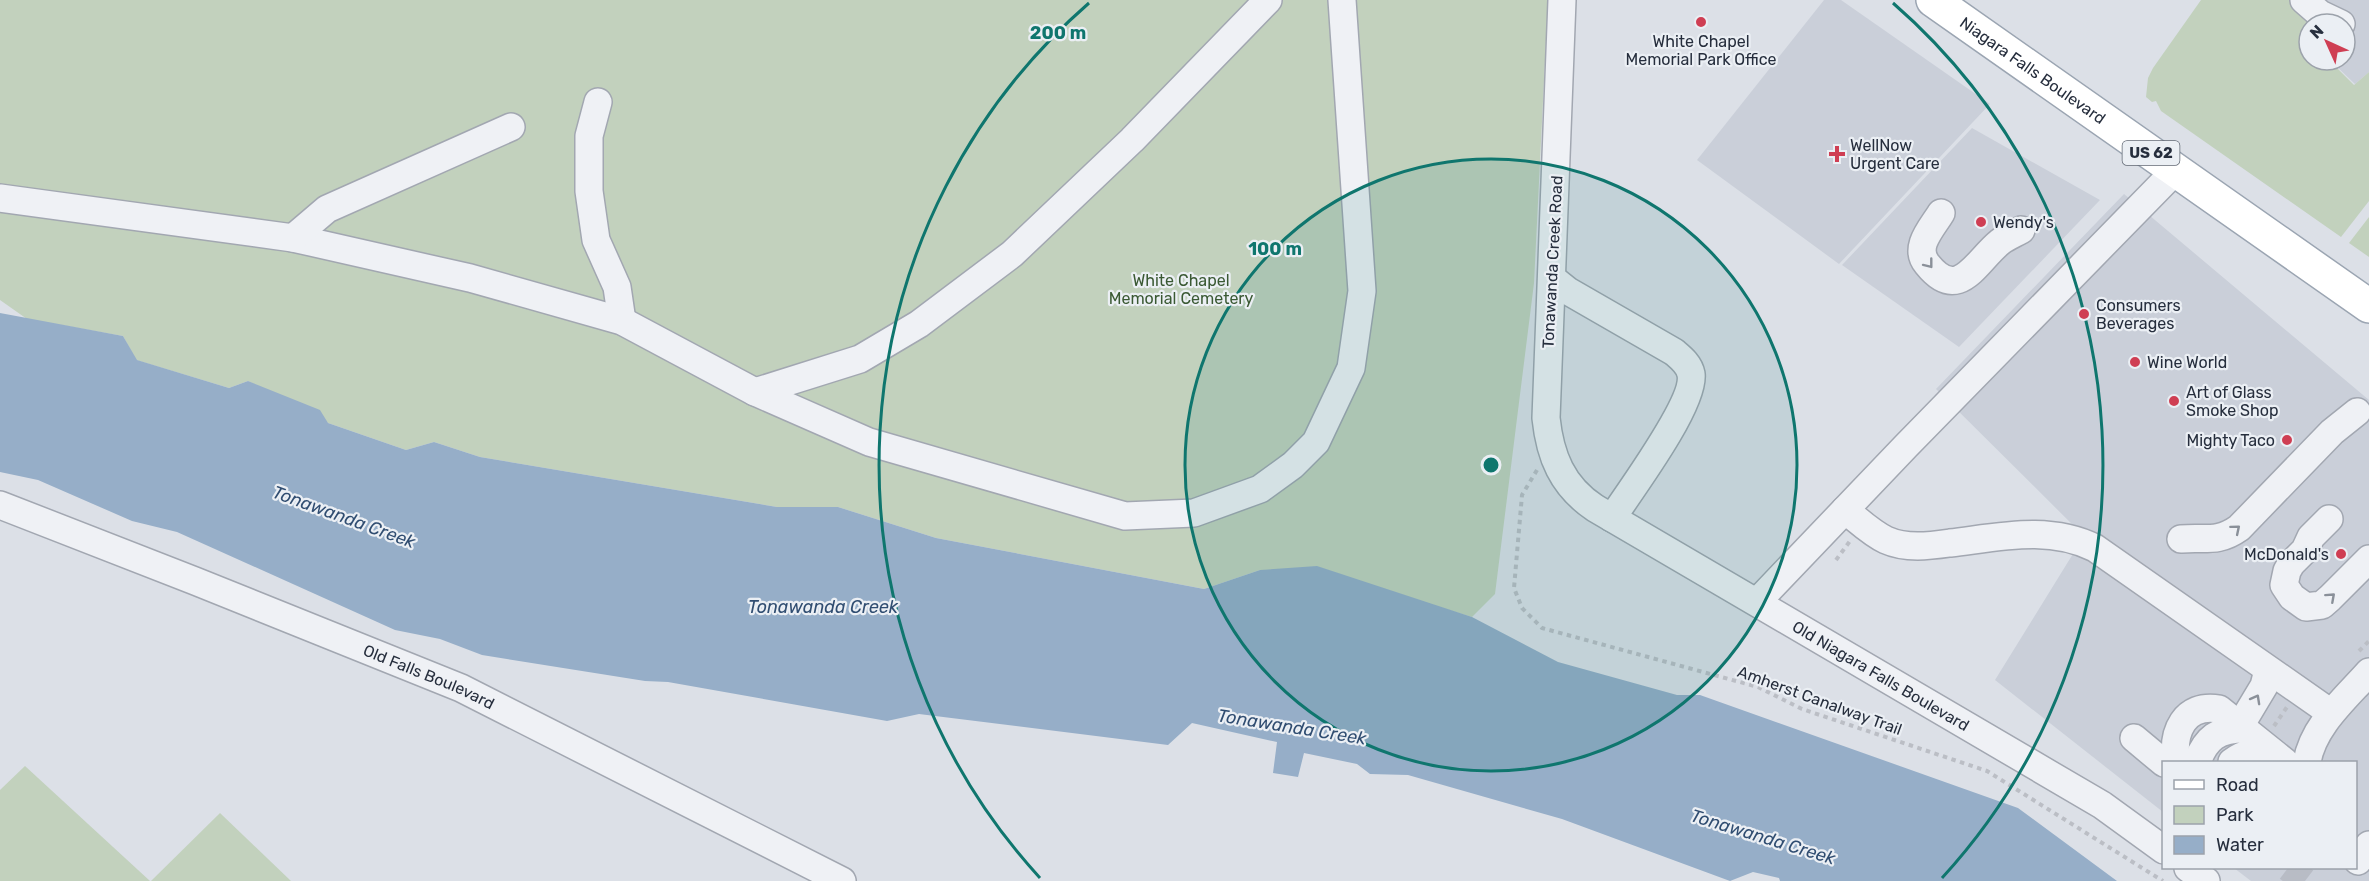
<svg xmlns="http://www.w3.org/2000/svg" width="2369" height="881" font-family="Rubik,sans-serif">
<style>
.built{fill:#cacfd9}
.green{fill:#c2d1bd}
.water{fill:#96aec8}
.lines{fill:none;stroke-linecap:round;stroke-linejoin:round}
.minor-tunnel{stroke:#b8bcc5;stroke-width:27;stroke-dasharray:27 14;stroke-linecap:butt}
.minor-casing{stroke:#a2a7b1;stroke-width:30}
.major-casing{stroke:#9ba5b2;stroke-width:36}
.path{stroke:#bbbec5;stroke-width:4;stroke-dasharray:4.5 4.5;stroke-linecap:butt}
.minor{stroke:#eff1f5;stroke-width:27}
.major{stroke:#fff;stroke-width:33}
.oneway{stroke:#8a9099}
.ring{fill:none;stroke:#0f766e;stroke-width:3}
.poi-dot{fill:#cf3e53;stroke:#ebeff4;stroke-width:2}
.labels{text-anchor:middle;stroke-width:4.5;stroke-linejoin:round;paint-order:stroke}
.shield{fill:#ebeff4;stroke:#616874;stroke-width:1.5}
.shield-label{font-size:15px;font-weight:bold;fill:#262e3d}
.poi-label{font-size:16px;fill:#262e3d;stroke:#ebeff4;text-anchor:start}
.street-label{font-size:16px;fill:#262e3d;stroke:#ebeff4}
.park-label{font-size:16px;fill:#3a5933;stroke:#ebeff4}
.water-label{font-size:18px;font-style:italic;fill:#304d71;stroke:#ebeff4}
.centre{fill:#0f766e;stroke:#ebeff4;stroke-width:3}
.ring-label{font-size:18px;text-anchor:middle;font-weight:bold;fill:#0f766e;stroke:#ebeff4;stroke-width:4.5;stroke-linejoin:round;paint-order:stroke}
</style>
<rect width="100%" height="100%" fill="#dce0e7"/>
<g class="built">
<path d="M 1824,0 L 1841,0 L 1990,104 L 1839,264 L 1697,160 Z"/>
<path d="M 2292,0 L 2369,0 L 2369,72 L 2355,84 L 2330,60 L 2345,60 L 2345,24 Z"/>
<path d="M 1972,128 L 2100,200 L 1959,347 L 1842,265 Z"/>
<path d="M 2124,194 L 2369,400 L 2369,881 L 2251,881 L 2234,868 L 2356,868 L 2356,762 L 2164,762 L 2163,812 L 1995,680 L 2084,536 L 1936,389 Z"/>
</g>
<g class="green">
<path d="M 0,0 L 1548,0 L 1534,283 L 1495,594 L 1472,617 L 1416,600 L 1260,570 L 1204,589 L 936,538 L 838,507 L 777,507 L 480,457 L 434,442 L 406,450 L 328,423 L 248,381 L 229,388 L 136,360 L 123,336 L 27,319 L 0,300 Z"/>
<path d="M 2201,0 L 2289,0 L 2312,24 L 2309,24 L 2309,60 L 2329,60 L 2354,85 L 2369,72 L 2369,201 L 2341,237 L 2161,111 L 2156,101 L 2152,102 L 2146,97 L 2148,78 L 2153,68 Z"/>
<path d="M 2369,217 L 2369,257 L 2349,243 Z"/>
<path d="M 25,766 L 150,881 L 0,881 L 0,790 Z"/>
<path d="M 220,813 L 291,881 L 151,881 Z"/>
</g>
<path class="water" d="M 0,313 L 123,336 L 137,360 L 229,388 L 248,381 L 320,410 L 328,423 L 406,450 L 434,442 L 480,457 L 777,507 L 838,507 L 936,538 L 1204,589 L 1260,570 L 1317,566 L 1472,617 L 1558,662 L 1677,695 L 1700,695 L 2018,808 L 2117,881 L 1780,881 L 1779,878 L 1753,872 L 1730,881 L 1562,819 L 1408,775 L 1370,774 L 1357,764 L 1304,753 L 1298,777 L 1273,773 L 1277,742 L 1192,723 L 1168,745 L 919,714 L 887,721 L 668,682 L 645,681 L 482,655 L 440,639 L 395,630 L 177,532 L 132,521 L 38,480 L 0,472 Z"/>
<g class="lines">
<path class="minor-tunnel" d="M 2288,868 L 2305,881"/>
<g class="minor-casing">
<g id="minor">
<path id="s1" d="M 1562,0 L 1546,418 C 1550,456 1562,486 1595,508 L 2102,805 L 2164,850"/>
<path d="M 2304,0 L 2320,14 L 2341,24"/>
<path d="M 598,102 L 589,136 L 589,191 L 596,240 L 617,287 L 622,321"/>
<path d="M 0,198 L 293,238 L 470,278 L 622,321 L 755,392 L 869,442 L 1125,516 L 1194,513 L 1260,489 L 1293,465 L 1316,442 L 1351,368 L 1362,291 L 1342,0"/>
<path d="M 1941,213 C 1932,228 1913,247 1927,264 C 1959,304 1976,261 2000,242 C 2006,237 2014,234 2021,230"/>
<path d="M 293,238 L 327,209 L 511,127"/>
<path d="M 1553,279 L 1568,291 L 1674,352 C 1681,358 1689,364 1691,374 C 1696,402 1630,491 1612,518"/>
<path d="M 755,392 L 860,359 L 919,324 L 1012,254 L 1132,140 L 1268,0"/>
<path id="s2" d="M 0,505 L 195,581 L 461,688 L 842,881"/>
<path d="M 1845,510 C 1858,520 1871,533 1886,540 C 1906,549 1929,546 1950,543 C 2000,537 2049,525 2095,548 L 2331,713"/>
<path d="M 2329,519 L 2311,537 L 2305,550 L 2291,564 L 2287,571 L 2284,585 L 2292,597 L 2306,607 L 2322,605 L 2330,598 L 2369,559"/>
<path d="M 2181,539 C 2205,537 2218,543 2239,528 L 2332,432 L 2357,412"/>
<path d="M 1757,602 L 1906,446 L 2176,170"/>
<path d="M 2240,726 L 2264,686 L 2268,670"/>
<path d="M 2134,738 L 2164,763"/>
<path d="M 2176,762 C 2172,732 2184,703 2219,709 L 2285,762"/>
<path d="M 2197,762 C 2206,738 2218,729 2244,729"/>
<path d="M 2232,762 C 2245,752 2257,751 2273,753"/>
<path d="M 2307,762 C 2313,726 2345,699 2369,672"/>
<path d="M 2358,861 L 2369,845"/>
<path d="M 2188,868 L 2206,881"/>
</g>
</g>
<g class="major-casing">
<g id="major">
<path id="s3" d="M 1933,0 L 2369,306"/>
</g>
</g>
<g class="path">
<path d="M 1537,470 L 1522,495 L 1514,588 L 1522,608 L 1542,628 L 1758,687 L 1802,709 L 1987,771 L 2163,881"/>
<path d="M 1836,560 L 1850,541"/>
<path d="M 2359,651 L 2369,641"/>
<path d="M 2274,726 L 2287,707"/>
</g>
<use href="#minor" class="minor"/>
<use href="#major" class="major"/>
</g>
<defs><path id="oneway-chevron" d="M-2-3.5L2.5 0L-2 3.5" fill="none" stroke-width="1.6" stroke-linecap="round" stroke-linejoin="round" transform="scale(1.5)"/></defs>
<g class="oneway">
<use href="#oneway-chevron" transform="translate(1929 264) rotate(52)"/>
<use href="#oneway-chevron" transform="translate(2236 529) rotate(-40)"/>
<use href="#oneway-chevron" transform="translate(2331 597) rotate(-42)"/>
<use href="#oneway-chevron" transform="translate(2256 699) rotate(-61)"/>
</g>
<circle cx="1491" cy="465" r="306" fill="#0f766e" fill-opacity=".12"/>
<g class="ring">
<circle cx="1491" cy="465" r="306"/>
<path d="M1040 878A612 612 0 0 1 1089 3M1893 3A612 612 0 0 1 1942 878"/>
</g>
<g class="poi-dot">
<circle cx="1701" cy="22" r="6"/>
<path d="M1834 145h6v6h6v6h-6v6h-6v-6h-6v-6h6z"/>
<circle cx="1981" cy="222" r="6"/>
<circle cx="2084" cy="314" r="6"/>
<circle cx="2135" cy="362" r="6"/>
<circle cx="2174" cy="401" r="6"/>
<circle cx="2287" cy="440" r="6"/>
<circle cx="2341" cy="554" r="6"/>
</g>
<g class="labels">
<rect class="shield" x="2122.5" y="141" width="57" height="24" rx="4.5"/>
<g class="shield-label">
<text x="2151" y="158">US 62</text>
</g>
<g class="poi-label">
<text x="1701" y="47" text-anchor="middle">White Chapel<tspan x="1701" dy="18">Memorial Park Office</tspan></text>
<text x="1850" y="151">WellNow<tspan x="1850" dy="18">Urgent Care</tspan></text>
<text x="1993" y="228">Wendy's</text>
<text x="2096" y="311">Consumers<tspan x="2096" dy="18">Beverages</tspan></text>
<text x="2147" y="368">Wine World</text>
<text x="2186" y="398">Art of Glass<tspan x="2186" dy="18">Smoke Shop</tspan></text>
<text x="2275" y="446" text-anchor="end">Mighty Taco</text>
<text x="2329" y="560" text-anchor="end">McDonald's</text>
</g>
<g class="street-label">
<text dy="6" stroke="none"><textPath href="#s3" startOffset="122">Niagara Falls Boulevard</textPath></text>
<text transform="translate(1552 262) rotate(-87)" y="6">Tonawanda Creek Road</text>
<text dy="6" stroke="none"><textPath href="#s1" startOffset="856">Old Niagara Falls Boulevard</textPath></text>
<text dy="6" stroke="none"><textPath href="#s2" startOffset="462">Old Falls Boulevard</textPath></text>
<text transform="translate(1820 700) rotate(20)" y="6">Amherst Canalway Trail</text>
</g>
<g class="park-label">
<text x="1181" y="286">White Chapel<tspan x="1181" dy="18">Memorial Cemetery</tspan></text>
</g>
<g class="water-label">
<text transform="translate(344 517) rotate(20)" y="6">Tonawanda Creek</text>
<text x="823" y="613">Tonawanda Creek</text>
<text transform="translate(1292 727) rotate(9)" y="6">Tonawanda Creek</text>
<text transform="translate(1763 837) rotate(17)" y="6">Tonawanda Creek</text>
</g>
</g>
<circle cx="1491" cy="465" r="9" class="centre"/>
<g class="ring-label">
<text x="1058" y="39">200 m</text>
<text x="1275" y="255">100 m</text>
</g>
<rect x="2162" y="761" width="195" height="108" fill="#ebeff4" stroke="#9ca2ab" stroke-width="1.5"/>
<rect x="2174" y="780" width="30" height="9" fill="#ffffff" stroke="#9ca2ab" stroke-width="1.5"/>
<text x="2216" y="791" font-size="18" fill="#262e3d">Road</text>
<rect x="2174" y="806" width="30" height="18" fill="#c2d1bd" stroke="#9ca2ab" stroke-width="1.5"/>
<text x="2216" y="821" font-size="18" fill="#262e3d">Park</text>
<rect x="2174" y="836" width="30" height="18" fill="#96aec8" stroke="#9ca2ab" stroke-width="1.5"/>
<text x="2216" y="851" font-size="18" fill="#262e3d">Water</text>
<g transform="translate(2327 42) rotate(315)"><circle r="28" fill="#ebeff4" stroke="#9ca2ab" stroke-width="1.5"/>
<path d="M0-4.5L10 22L0 15L-10 22Z" fill="#cf3e53"/>
<text y="-9" font-size="16" font-weight="bold" text-anchor="middle" fill="#262e3d">N</text>
</g>
</svg>
